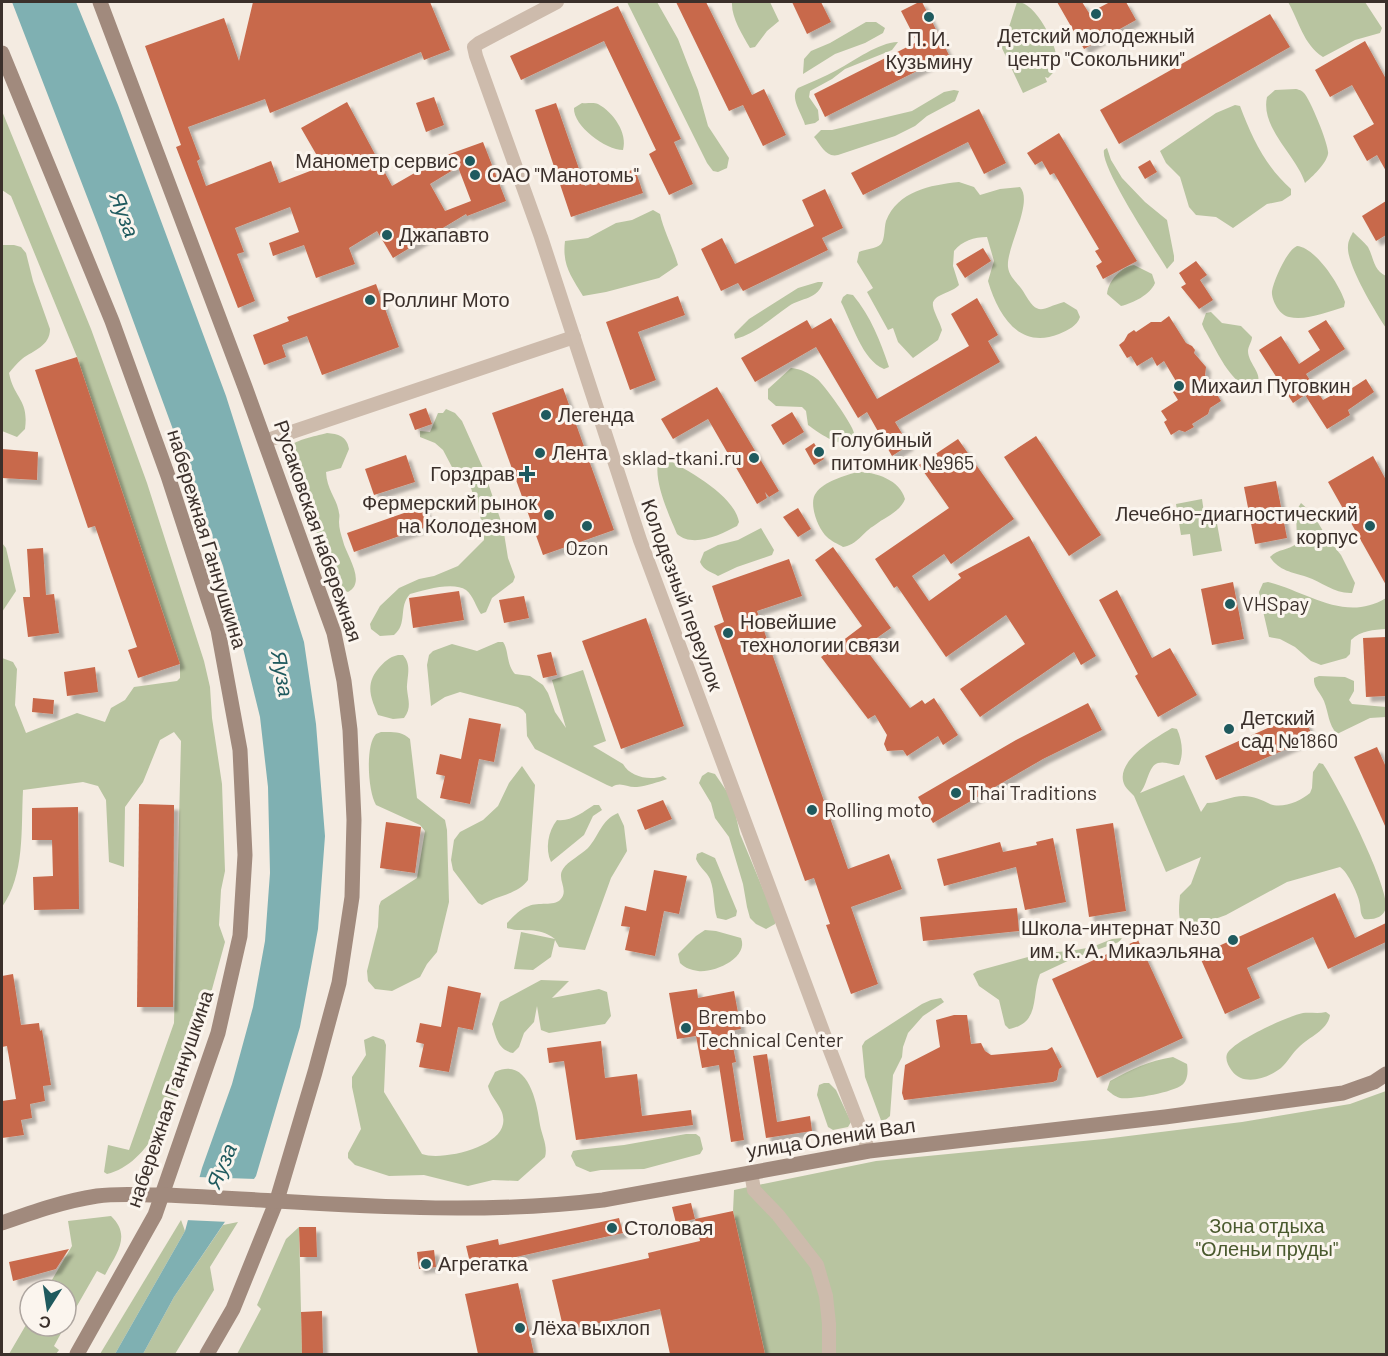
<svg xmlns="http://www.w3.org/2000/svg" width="1388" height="1356" font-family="Barlow,sans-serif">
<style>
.green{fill:#b8c4a0}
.water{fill:#7fb0b2}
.pier{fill:#f4ebe1}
.building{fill:#c8694b;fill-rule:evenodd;filter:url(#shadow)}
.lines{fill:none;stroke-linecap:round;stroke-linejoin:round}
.street{stroke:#cdbbac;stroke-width:14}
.secondary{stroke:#a18a7d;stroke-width:15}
.poi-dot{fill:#1f5a5e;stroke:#fbf5ee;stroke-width:2}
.labels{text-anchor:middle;stroke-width:6;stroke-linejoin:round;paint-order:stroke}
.poi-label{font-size:20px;fill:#3b302b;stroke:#fbf5ee;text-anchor:start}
.street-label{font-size:20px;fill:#3b302b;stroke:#fbf5ee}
.park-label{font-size:20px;fill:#4a5a2e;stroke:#fbf5ee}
.water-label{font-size:21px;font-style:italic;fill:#1f5a5e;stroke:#fbf5ee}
</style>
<defs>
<filter id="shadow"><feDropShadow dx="5" dy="5" stdDeviation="1.5" flood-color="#0004"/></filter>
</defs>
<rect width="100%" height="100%" fill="#f4ebe1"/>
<g class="green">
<path d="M 627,2 L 657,2 L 678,39 L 688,65 L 698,90 L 708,126 L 729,158 L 727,168 L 718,172 L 713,171 L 707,163 Z"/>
<path d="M 732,2 L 770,2 L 779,21 L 767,31 L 755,47 L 750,48 C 742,34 731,17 732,2 Z"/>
<path d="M 1017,2 C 1035,1 1058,46 1057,62 C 1057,70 1053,73 1048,78 L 1045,77 L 1047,82 L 1023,93 L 1000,44 L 1013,38 L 1009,27 Z"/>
<path d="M 1288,2 L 1365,2 L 1382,28 L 1380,33 L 1355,40 L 1323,57 C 1303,44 1299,21 1288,2 Z"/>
<path d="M 866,22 L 876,22 L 885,28 L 883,33 L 865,43 L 835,54 L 803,74 L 804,59 L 811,51 L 830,43 Z"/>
<path d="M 898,42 L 892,50 L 845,69 L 832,79 L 810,91 L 809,97 L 818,110 L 819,120 L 815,123 L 805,125 C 802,114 789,97 798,88 C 811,82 824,77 837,70 C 856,60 877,43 898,42 Z"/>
<path d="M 1296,89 C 1300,90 1301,90 1304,93 C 1310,99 1330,147 1328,154 C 1326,164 1312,177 1305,183 C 1297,156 1260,128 1267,97 L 1275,90 Z"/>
<path d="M 954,90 L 959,91 L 955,101 L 927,116 L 915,126 L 895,136 L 838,155 C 826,158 821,145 814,137 L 821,130 L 832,130 L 912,111 L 944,92 Z"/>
<path d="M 582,103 C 587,104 593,102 598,104 C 613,112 628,133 623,150 C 606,150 573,126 574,108 Z"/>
<path d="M 1235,105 L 1240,106 C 1252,138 1266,167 1291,189 L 1291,195 L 1282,201 L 1267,204 L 1233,228 L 1216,217 L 1196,215 L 1189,207 L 1180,177 L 1166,163 L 1160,151 L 1216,113 Z"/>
<path d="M 2,111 L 91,329 L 147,483 L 204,661 L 210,687 L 212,718 L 222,784 L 225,871 L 221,890 L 219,925 L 225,942 L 203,1022 C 192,1035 192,1050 186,1065 C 173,1103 150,1164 107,1174 L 104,1172 L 108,1145 L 129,1150 L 174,1023 L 181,741 L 174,732 L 160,740 L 143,782 L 125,807 L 124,867 L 109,862 L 106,800 L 98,786 L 83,782 L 23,790 C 21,829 25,875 2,907 L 2,658 L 13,662 L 17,669 L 15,705 L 26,733 L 77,713 L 105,722 L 111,708 L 125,700 L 134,687 L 177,681 L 180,678 L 180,664 L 77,357 L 11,196 L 2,190 Z"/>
<path d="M 1107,148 L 1111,160 L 1122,178 L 1145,202 L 1167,220 L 1174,256 L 1174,261 L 1167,269 C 1155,249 1100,167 1104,150 Z"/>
<path d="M 959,182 L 974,187 L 980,195 L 1000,189 L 1020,187 C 1034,202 1006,247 1008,267 C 1009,277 1018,283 1023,291 C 1039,319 1041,308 1064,302 L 1077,310 L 1080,317 C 1077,326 1068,330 1059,334 C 1019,350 998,315 988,281 L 994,261 L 987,237 C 974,237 962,241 954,251 L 953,266 L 959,285 C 953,293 931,294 933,306 C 934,313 940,322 942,330 L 938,340 L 913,358 L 898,342 L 893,328 L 888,330 L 867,292 L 873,288 L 857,262 L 859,252 C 865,249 876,249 881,244 C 885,239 884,228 886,221 C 898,191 930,185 959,182 Z"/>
<path d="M 653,210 L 660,214 C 664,232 673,247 678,265 L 659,278 L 606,292 L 583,296 C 571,276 562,265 565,241 L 588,238 L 616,223 L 632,220 Z"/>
<path d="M 1353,232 C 1358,237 1364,242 1368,247 C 1374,258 1373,270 1386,276 L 1386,328 C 1376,313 1346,264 1348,246 C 1348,241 1351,236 1353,232 Z"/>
<path d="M 2,245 L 14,245 L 21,247 L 26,253 L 33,281 L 50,329 C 50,346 34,350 22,359 C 17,363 13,368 9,373 C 14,399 29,399 25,429 L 17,437 L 2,431 Z"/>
<path d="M 1297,246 C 1315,247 1340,285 1345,302 L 1344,307 C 1327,312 1306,321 1289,317 C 1279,315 1271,299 1272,291 C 1274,280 1287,250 1297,246 Z"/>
<path d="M 1134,265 L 1152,274 L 1155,283 C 1150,295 1133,303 1121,306 L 1107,294 C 1108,281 1121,267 1134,265 Z"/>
<path d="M 818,282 L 823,282 C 819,299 801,298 789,306 C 771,318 757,333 735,339 L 734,334 L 749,319 L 798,288 Z"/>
<path d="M 847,294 L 853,295 C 871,317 880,340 889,367 L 884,369 C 862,360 852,323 841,302 L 843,297 Z"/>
<path d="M 1211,312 L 1222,323 L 1241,326 L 1252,337 C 1252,342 1248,346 1248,351 C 1248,365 1267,376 1254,388 C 1231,388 1215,346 1204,329 L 1202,324 L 1206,313 Z"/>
<path d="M 791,368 C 801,369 809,373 817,379 C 824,384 853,425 854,433 C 855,437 854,438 851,442 C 838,447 819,433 808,425 L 806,411 L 802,407 L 776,406 L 768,399 L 768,389 Z"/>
<path d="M 446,409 L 455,413 L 462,421 L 483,468 L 503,527 L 508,558 L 515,577 L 513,582 L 492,598 L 486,612 L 481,614 C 476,607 473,595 466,590 C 454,581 423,590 410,594 C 398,607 408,624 394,635 L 380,636 L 371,629 L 370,624 L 380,606 L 399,588 L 419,579 L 434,576 L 458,566 L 484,540 L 484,529 L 471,488 L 453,469 L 443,450 L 435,443 L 420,437 L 420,431 L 430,432 L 438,413 L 443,413 Z"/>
<path d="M 327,433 C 338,434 347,436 349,449 L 341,468 L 326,472 C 327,491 337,498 339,513 C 340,516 339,519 339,522 C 339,528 341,535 343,541 C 346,555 367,582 348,592 L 336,587 L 329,556 L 306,513 L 293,450 L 293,444 C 297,440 319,435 327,433 Z"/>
<path d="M 661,456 C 684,468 734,494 739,522 L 737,526 C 720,535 693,548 677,534 C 670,517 649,473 661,456 Z"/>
<path d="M 858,472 C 876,472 900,480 905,499 C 900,512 885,517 875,525 C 863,532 857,545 843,547 C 838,544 831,541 827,537 C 818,529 808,503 816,493 C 823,482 846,475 858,472 Z"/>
<path d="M 1202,499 L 1205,519 L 1216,518 L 1222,551 L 1193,556 L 1190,534 L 1181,535 L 1176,504 Z"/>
<path d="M 1301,503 L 1312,513 L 1328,539 L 1341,555 L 1355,583 L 1352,593 C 1335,594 1322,582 1307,577 C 1292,572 1279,571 1270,557 C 1278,548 1289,551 1297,543 L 1296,511 Z"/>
<path d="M 761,528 L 774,550 L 772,555 L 737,567 L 718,576 C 710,571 704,571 700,562 L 704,552 L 718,545 L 738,540 Z"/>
<path d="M 2,543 L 6,548 L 16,591 L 2,612 Z"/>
<path d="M 1268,582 C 1308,592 1345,623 1386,598 L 1386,629 C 1374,630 1361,630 1351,640 L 1350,654 L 1346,658 L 1321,665 L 1311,661 L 1295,647 L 1280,639 L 1269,637 L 1260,598 L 1259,592 L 1263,583 Z"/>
<path d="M 498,642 L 503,642 C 509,650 506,664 515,674 L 530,676 L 543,685 L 548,693 L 555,712 L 566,728 L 552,680 L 583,670 L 606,741 L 593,746 L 623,764 C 630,777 650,781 663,776 L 667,779 C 658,782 647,786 637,787 C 627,788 621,781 612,787 L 607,785 L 535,749 L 527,736 L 526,714 L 523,710 L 518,707 L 460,692 L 445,697 L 431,706 L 427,665 L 429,655 L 433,651 L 452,644 L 477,651 Z"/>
<path d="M 398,655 L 403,655 C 412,665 407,676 407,689 C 408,700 412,708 404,718 L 393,719 L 378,715 C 371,698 365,685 378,669 C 384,662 389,657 398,655 Z"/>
<path d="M 1319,676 L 1345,677 L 1354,681 L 1354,691 L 1349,700 L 1352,704 L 1386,707 L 1386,717 L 1370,718 L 1337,734 C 1328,724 1329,714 1324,701 C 1321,693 1313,688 1314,678 Z"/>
<path d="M 1172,728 L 1177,729 C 1182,740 1184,754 1179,765 C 1172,765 1165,761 1158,763 C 1148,766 1148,784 1140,793 L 1184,775 L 1201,812 L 1207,803 C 1219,803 1231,796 1244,796 C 1253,796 1262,800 1270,804 C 1282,809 1301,801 1310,793 L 1312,788 L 1313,772 L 1319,763 L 1323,764 C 1338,786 1388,884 1386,907 C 1384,918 1373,920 1364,919 C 1360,913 1361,911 1360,905 C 1359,896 1348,872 1340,867 L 1287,882 L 1226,915 L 1185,930 C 1177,922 1179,905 1180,895 L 1191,884 L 1201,857 L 1166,872 L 1134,796 C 1131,793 1127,789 1125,786 C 1112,762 1157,737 1172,728 Z"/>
<path d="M 381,732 C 392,732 402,731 410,739 L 417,798 L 445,820 L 447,830 L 449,902 L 437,952 L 427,964 L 420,977 L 392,991 L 375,989 L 368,981 L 367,971 L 378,927 L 379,906 L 381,901 L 417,878 L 425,831 L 420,825 L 376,805 C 368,792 365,745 376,734 Z"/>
<path d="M 522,766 L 535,785 L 528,880 C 517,895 497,895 482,905 L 478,903 L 453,870 L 451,860 L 454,840 L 460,832 L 483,820 L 498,806 L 509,783 Z"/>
<path d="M 708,772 L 715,774 L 732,799 L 740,834 L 775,918 L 775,924 L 766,929 L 756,924 L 750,918 L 747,907 L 743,884 L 729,837 L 715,818 L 711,803 L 699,783 L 702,776 Z"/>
<path d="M 594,805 L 599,805 L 602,810 L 593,816 L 584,835 L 551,862 C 545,849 548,831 557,820 C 571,822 583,812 594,805 Z"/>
<path d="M 618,813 L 624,826 L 627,851 L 611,878 L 585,950 L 559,947 L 555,940 L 551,957 L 533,970 L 514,969 L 521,932 L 555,939 C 536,925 525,934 507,928 L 507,923 C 514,916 520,909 529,906 C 538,902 554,906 560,900 C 570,890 556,879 563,869 C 568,861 581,855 588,848 C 599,836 601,820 618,813 Z"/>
<path d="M 702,852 L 715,858 L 737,911 L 736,916 L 726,920 L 717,918 C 713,905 715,892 710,879 C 707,872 699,867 696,859 L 697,854 Z"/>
<path d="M 705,930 L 716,931 L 741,938 C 749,958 714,973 698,971 C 691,970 685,968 680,963 L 678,954 L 696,936 Z"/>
<path d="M 1122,938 L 1119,942 L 1074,958 L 1040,974 C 1031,996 1041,1023 1009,1029 L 1005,1025 L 999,1000 L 979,986 L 973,974 L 977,971 L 1039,954 L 1076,950 L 1092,947 L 1112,939 Z"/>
<path d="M 541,980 L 569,981 L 552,998 L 599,989 L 607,992 L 611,1016 L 605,1024 L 549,1033 L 541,1030 L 537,1006 L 534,1022 L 524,1033 L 519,1047 L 513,1053 C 498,1050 496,1037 492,1024 L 500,1002 Z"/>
<path d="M 941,998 L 944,1002 L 923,1016 L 908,1033 L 903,1047 L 902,1057 L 893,1075 L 890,1116 L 882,1123 L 865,1077 L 862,1046 L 865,1041 L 922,1004 L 931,1000 Z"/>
<path d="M 1326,1012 L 1330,1015 C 1328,1030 1309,1037 1299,1047 C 1292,1053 1288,1062 1281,1068 C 1268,1078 1244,1087 1232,1071 C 1228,1066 1225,1059 1227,1054 C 1233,1041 1288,1016 1303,1013 C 1310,1012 1318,1014 1326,1012 Z"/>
<path d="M 373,1036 L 384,1040 L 386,1045 L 384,1092 L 422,1154 C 441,1161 499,1148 503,1124 C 506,1108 491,1100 488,1086 L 495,1072 C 528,1056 537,1102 540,1125 C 542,1136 548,1146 545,1157 L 518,1181 L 493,1180 L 468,1186 L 424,1175 L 389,1176 L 355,1165 L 348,1158 L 348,1153 L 361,1129 L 352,1087 L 352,1077 L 366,1055 L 364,1040 Z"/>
<path d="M 1173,1057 L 1187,1064 C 1188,1070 1188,1078 1184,1083 C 1178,1092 1130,1100 1120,1098 C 1114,1096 1111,1093 1107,1090 L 1110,1081 C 1132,1069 1148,1061 1173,1057 Z"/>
<path d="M 824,1083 L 829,1083 L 836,1090 L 851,1122 L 848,1127 L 833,1130 L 828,1127 L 817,1095 L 819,1085 Z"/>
<path d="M 1386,1091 L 1386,1354 L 765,1354 L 733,1211 L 734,1190 L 876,1161 L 1104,1139 L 1242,1122 L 1350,1104 Z"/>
<path d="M 686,1134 L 696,1134 L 700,1137 L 703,1149 L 700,1154 L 644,1169 L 601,1170 L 590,1172 L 576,1166 L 571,1156 L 573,1151 L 578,1150 L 624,1145 Z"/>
<path d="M 111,1216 C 132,1236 116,1254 105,1275 L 97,1271 L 66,1325 L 66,1290 L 46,1290 L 72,1246 L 68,1221 Z"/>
<path d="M 181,1220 L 185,1231 L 115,1354 L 100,1354 Z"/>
<path d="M 238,1222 L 210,1267 L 214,1290 L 175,1354 L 143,1354 L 174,1297 L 223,1225 Z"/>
<path d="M 299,1227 L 302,1354 L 237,1354 L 261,1309 L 257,1305 L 286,1239 Z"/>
<path d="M 30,1318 L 30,1326 L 65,1326 L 54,1346 L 59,1350 L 56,1354 L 9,1354 Z"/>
</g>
<path class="water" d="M 12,2 L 76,2 L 118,105 L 226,396 L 304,642 L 316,724 L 325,836 L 318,929 L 300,1027 L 256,1176 L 174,1297 L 143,1354 L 115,1354 L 185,1231 L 202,1168 L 232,1084 L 253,1007 L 265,941 L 270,873 L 268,787 L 260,717 L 223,566 L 101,233 Z"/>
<path class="pier" d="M 196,1178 L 197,1177 L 257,1179 L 229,1222 L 185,1220 Z"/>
<g class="building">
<path d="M 253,2 L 430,2 L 450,50 L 424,60 L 421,52 L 270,113 L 265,99 L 188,127 L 200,159 L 197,161 L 206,186 L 271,161 L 279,183 L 323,166 L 301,128 L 347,102 L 392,186 L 444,156 L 483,142 L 506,201 L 467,216 L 466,214 L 393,258 L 377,231 L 349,248 L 355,264 L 316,278 L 304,245 L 273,256 L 269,243 L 299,232 L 290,207 L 235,228 L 244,252 L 237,254 L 255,301 L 238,308 L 176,147 L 181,145 L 145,46 L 224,18 L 239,61 ZM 458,167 L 471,201 L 445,211 L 430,184 Z"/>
<path d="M 676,2 L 706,2 L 752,95 L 764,89 L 786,135 L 763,146 L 743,105 L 729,111 Z"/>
<path d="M 792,2 L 821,2 L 831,22 L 807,34 Z"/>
<path d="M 919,2 L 922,2 L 949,55 L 825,117 L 814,94 L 917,42 L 901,11 Z"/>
<path d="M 1057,2 L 1082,2 L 1089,13 L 1110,2 L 1126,2 L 1136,20 L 1084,49 Z"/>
<path d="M 618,6 L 681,139 L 674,142 L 693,184 L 669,195 L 649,154 L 656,150 L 604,41 L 521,80 L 510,56 Z"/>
<path d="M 1270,14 L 1290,47 L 1119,144 L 1100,110 Z"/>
<path d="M 1365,41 L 1386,79 L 1386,171 L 1377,155 L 1367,161 L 1353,136 L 1374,124 L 1352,85 L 1330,97 L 1315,70 Z"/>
<path d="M 434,97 L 444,125 L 426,132 L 416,103 Z"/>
<path d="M 556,103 L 585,186 L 635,169 L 643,193 L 571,217 L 535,110 Z"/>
<path d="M 979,109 L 1006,163 L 984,174 L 968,142 L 863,195 L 851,173 Z"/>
<path d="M 1059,133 L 1137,261 L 1103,279 L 1096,266 L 1102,262 L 1095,251 L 1099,249 L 1054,173 L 1050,175 L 1042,161 L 1035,165 L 1027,153 Z"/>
<path d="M 1150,160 L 1157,172 L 1145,179 L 1138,167 Z"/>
<path d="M 825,189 L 843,228 L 822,238 L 828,250 L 743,291 L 738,283 L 721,291 L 701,249 L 722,238 L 735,264 L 795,235 L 814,226 L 802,200 Z"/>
<path d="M 1386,201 L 1386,235 L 1376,241 L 1362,216 Z"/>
<path d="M 983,248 L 991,261 L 965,278 L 956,264 Z"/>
<path d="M 1196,261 L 1207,275 L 1200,280 L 1213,300 L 1199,309 L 1181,287 L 1186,284 L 1179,273 Z"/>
<path d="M 376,284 L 399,347 L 322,375 L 307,336 L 282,345 L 286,357 L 264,365 L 253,335 L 289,321 L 287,317 Z"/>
<path d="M 678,296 L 685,315 L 638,332 L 656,380 L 630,390 L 606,322 Z"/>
<path d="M 977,298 L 998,335 L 988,341 L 1000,362 L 895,422 L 909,445 L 892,456 L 867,412 L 858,418 L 816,347 L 755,382 L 741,358 L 807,320 L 812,329 L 831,318 L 877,399 L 969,346 L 951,314 Z"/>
<path d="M 1169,316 L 1186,343 L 1192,346 L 1195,350 L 1194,353 L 1206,367 L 1205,375 L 1221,401 L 1210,408 L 1208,414 L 1192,424 L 1194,427 L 1185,432 L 1179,430 L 1171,435 L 1164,422 L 1167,420 L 1161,411 L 1178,400 L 1173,392 L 1180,388 L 1164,361 L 1157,366 L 1152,357 L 1137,366 L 1131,356 L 1127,358 L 1119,345 L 1124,341 L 1128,334 L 1134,330 L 1136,332 L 1151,322 L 1161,322 Z"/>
<path d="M 1326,320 L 1345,349 L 1306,374 L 1323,400 L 1347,387 L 1349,390 L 1366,379 L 1374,392 L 1348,410 L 1350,415 L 1327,429 L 1305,395 L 1293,403 L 1259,350 L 1281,336 L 1299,364 L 1320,350 L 1308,331 Z"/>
<path d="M 77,357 L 180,664 L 138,678 L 128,650 L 137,647 L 95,526 L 88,528 L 35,370 Z"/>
<path d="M 717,387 L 779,491 L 769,497 L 765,492 L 767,498 L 757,504 L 708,419 L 673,439 L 661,419 Z"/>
<path d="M 563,388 L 614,530 L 543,555 L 492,413 Z"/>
<path d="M 426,408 L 432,424 L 415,430 L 409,414 Z"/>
<path d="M 792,412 L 804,432 L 783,445 L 771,425 Z"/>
<path d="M 1036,436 L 1101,535 L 1069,556 L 1004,457 Z"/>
<path d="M 958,439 L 1014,519 L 951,564 L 944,554 L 912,576 L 929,601 L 961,578 L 958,574 L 1029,536 L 1096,656 L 1081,665 L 1074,652 L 980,717 L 960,689 L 1025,644 L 1006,615 L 946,657 L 897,586 L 894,588 L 875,559 L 949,508 L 919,465 Z"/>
<path d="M 814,443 L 824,459 L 814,465 L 805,449 Z"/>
<path d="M 2,449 L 38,452 L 37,480 L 2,478 Z"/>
<path d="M 406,455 L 415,482 L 374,495 L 365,469 Z"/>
<path d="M 1373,456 L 1386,480 L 1386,585 L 1328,482 Z"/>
<path d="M 1276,481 L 1287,538 L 1255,544 L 1244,487 Z"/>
<path d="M 424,506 L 431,525 L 354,552 L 347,533 Z"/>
<path d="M 798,508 L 811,529 L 798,537 L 783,517 Z"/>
<path d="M 833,547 L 891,628 L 864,647 L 910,708 L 922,700 L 925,704 L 934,698 L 958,735 L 943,745 L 938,736 L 907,756 L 903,750 L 887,751 L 884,744 L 887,735 L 875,715 L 868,719 L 821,657 L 862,626 L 815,560 Z"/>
<path d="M 43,548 L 46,595 L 54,594 L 59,633 L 28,637 L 23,597 L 30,597 L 27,549 Z"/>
<path d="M 789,559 L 802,596 L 757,611 L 848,869 L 889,854 L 902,889 L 851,907 L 878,984 L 851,994 L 826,925 L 830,924 L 814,878 L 805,881 L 714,626 L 724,622 L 712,586 Z"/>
<path d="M 1233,582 L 1244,639 L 1212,645 L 1201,589 Z"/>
<path d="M 1117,590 L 1152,658 L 1170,648 L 1197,695 L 1158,717 L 1135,676 L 1138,674 L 1099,600 Z"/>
<path d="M 459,591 L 464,620 L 413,628 L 409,598 Z"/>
<path d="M 524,596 L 529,618 L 504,623 L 499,600 Z"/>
<path d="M 646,618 L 684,726 L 621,749 L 582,641 Z"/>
<path d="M 1386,637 L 1386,696 L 1366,697 L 1363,638 Z"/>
<path d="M 551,652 L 557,675 L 543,678 L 537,655 Z"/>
<path d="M 95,667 L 98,692 L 67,696 L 64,672 Z"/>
<path d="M 33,698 L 54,700 L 53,714 L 32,712 Z"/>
<path d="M 1088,703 L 1102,730 L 1043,759 L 933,823 L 918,797 L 1016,740 Z"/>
<path d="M 1302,713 L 1313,737 L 1216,780 L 1205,756 Z"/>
<path d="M 469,718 L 501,724 L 494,762 L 479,759 L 470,804 L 440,798 L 445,776 L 436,774 L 440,754 L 461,759 Z"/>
<path d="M 1377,747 L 1386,767 L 1386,828 L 1354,757 Z"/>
<path d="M 663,800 L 672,819 L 645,830 L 637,810 Z"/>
<path d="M 139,804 L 174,805 L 173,1007 L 137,1007 Z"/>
<path d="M 78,807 L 79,909 L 34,910 L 33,877 L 53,876 L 52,840 L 32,840 L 32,808 Z"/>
<path d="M 386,822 L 421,827 L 415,873 L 380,868 Z"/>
<path d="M 1113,823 L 1126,911 L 1089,917 L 1076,829 Z"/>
<path d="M 1053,838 L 1066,902 L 1025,910 L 1016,867 L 944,886 L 937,859 L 1000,842 L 1003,852 L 1037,845 L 1036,842 Z"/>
<path d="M 654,870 L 687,876 L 679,914 L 664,911 L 655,956 L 625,950 L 630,927 L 621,926 L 625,906 L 646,911 Z"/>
<path d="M 1335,893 L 1355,938 L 1386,923 L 1386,942 L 1328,969 L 1313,937 L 1247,968 L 1260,998 L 1225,1014 L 1199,955 Z"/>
<path d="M 1017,908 L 1019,931 L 923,941 L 920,917 Z"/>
<path d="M 1138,940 L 1183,1038 L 1097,1078 L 1052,979 Z"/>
<path d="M 13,974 L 21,1025 L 39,1023 L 40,1031 L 42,1030 L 51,1085 L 43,1086 L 45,1101 L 30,1104 L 32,1118 L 21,1120 L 24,1135 L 2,1138 L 2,1101 L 16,1099 L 7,1046 L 2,1047 L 2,976 Z"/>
<path d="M 448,986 L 481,993 L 473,1030 L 458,1027 L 449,1072 L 419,1067 L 424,1044 L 416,1042 L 420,1023 L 441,1027 Z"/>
<path d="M 697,989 L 698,998 L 734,991 L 741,1029 L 730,1031 L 736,1062 L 732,1063 L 744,1140 L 731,1142 L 719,1065 L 702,1068 L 696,1036 L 677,1039 L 669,993 Z"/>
<path d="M 954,1015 L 967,1015 L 971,1044 L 981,1043 L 985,1051 L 991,1055 L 1047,1050 L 1052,1047 L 1062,1067 L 1059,1069 L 1057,1080 L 1053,1082 L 904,1100 L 902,1093 L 905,1065 L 940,1047 L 936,1020 Z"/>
<path d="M 601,1041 L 605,1078 L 637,1074 L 642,1116 L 691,1110 L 693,1125 L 576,1140 L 564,1061 L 549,1063 L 547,1048 Z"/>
<path d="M 767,1054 L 777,1122 L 810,1116 L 812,1131 L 766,1138 L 753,1056 Z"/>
<path d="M 691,1203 L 695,1219 L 676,1223 L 672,1207 Z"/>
<path d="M 733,1211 L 765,1354 L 670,1354 L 660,1309 L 564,1331 L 552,1280 L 649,1258 L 648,1253 L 700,1241 L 695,1219 Z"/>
<path d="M 619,1218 L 623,1233 L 471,1267 L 466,1246 L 498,1239 L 499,1245 Z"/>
<path d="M 299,1227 L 316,1227 L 317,1257 L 300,1257 Z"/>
<path d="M 69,1249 L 56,1269 L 13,1281 L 9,1262 Z"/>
<path d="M 434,1250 L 436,1267 L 419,1269 L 417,1252 Z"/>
<path d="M 518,1283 L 534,1354 L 478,1354 L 465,1294 Z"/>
<path d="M 322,1311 L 323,1354 L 302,1354 L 301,1312 Z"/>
</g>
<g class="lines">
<g class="street">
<path d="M 557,2 L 479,43 L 474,47 L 476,56 L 541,237 L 640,540 L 828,1045 L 869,1151"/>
<path d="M 265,441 L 574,337"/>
<path d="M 751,1172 L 754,1190 L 778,1215 L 817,1265 L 826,1296 L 829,1324 L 829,1354"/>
</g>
<g class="secondary">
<path d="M 100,2 L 245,387 L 334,633 L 344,681 L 350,730 L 354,820 L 352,897 L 339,983 L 315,1072 L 277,1200 L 233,1309 L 207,1354"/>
<path d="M 2,53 L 112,321 L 168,476 L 218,630 L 240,750 L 245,855 L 240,936 L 218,1033 L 155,1215 L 77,1354"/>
<path d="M 2,1223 C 33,1212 64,1201 97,1196 C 118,1193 141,1195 163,1195 C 309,1201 457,1218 603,1200 L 869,1151 L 1165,1117 L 1343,1093 L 1374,1082 L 1386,1074"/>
</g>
</g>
<g class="poi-dot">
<circle cx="1096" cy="14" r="6"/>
<circle cx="929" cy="17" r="6"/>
<circle cx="470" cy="161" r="6"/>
<circle cx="475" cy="175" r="6"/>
<circle cx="387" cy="235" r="6"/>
<circle cx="370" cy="300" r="6"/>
<circle cx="1179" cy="386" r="6"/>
<circle cx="546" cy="415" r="6"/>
<circle cx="819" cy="452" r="6"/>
<circle cx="540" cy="453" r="6"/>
<circle cx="754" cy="458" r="6"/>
<path d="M524 465h6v6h6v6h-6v6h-6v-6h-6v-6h6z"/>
<circle cx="549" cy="515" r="6"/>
<circle cx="587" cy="526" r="6"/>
<circle cx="1370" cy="526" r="6"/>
<circle cx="1230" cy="604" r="6"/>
<circle cx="728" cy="633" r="6"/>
<circle cx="1229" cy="729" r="6"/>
<circle cx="956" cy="793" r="6"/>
<circle cx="812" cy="810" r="6"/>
<circle cx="1233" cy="940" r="6"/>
<circle cx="686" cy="1028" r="6"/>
<circle cx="612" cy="1228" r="6"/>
<circle cx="426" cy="1264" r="6"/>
<circle cx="520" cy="1328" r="6"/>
</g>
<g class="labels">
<g class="poi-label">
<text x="1096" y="43" text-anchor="middle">Детский молодежный<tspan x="1096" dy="23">центр "Сокольники"</tspan></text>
<text x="929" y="46" text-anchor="middle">П. И.<tspan x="929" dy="23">Кузьмину</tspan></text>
<text x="458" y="168" text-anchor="end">Манометр сервис</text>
<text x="487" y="182">ОАО "Манотомь"</text>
<text x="399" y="242">Джапавто</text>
<text x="382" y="307">Роллинг Мото</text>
<text x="1191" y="393">Михаил Пуговкин</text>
<text x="558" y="422">Легенда</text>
<text x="831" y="447">Голубиный<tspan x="831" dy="23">питомник №965</tspan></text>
<text x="552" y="460">Лента</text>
<text x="742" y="465" text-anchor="end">sklad-tkani.ru</text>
<text x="515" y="481" text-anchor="end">Горздрав</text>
<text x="537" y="510" text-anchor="end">Фермерский рынок<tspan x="537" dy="23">на Колодезном</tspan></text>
<text x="1358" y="521" text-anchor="end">Лечебно-диагностический<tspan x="1358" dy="23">корпус</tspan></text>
<text x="587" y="555" text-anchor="middle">Ozon</text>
<text x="1242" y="611">VHSpay</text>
<text x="740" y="629">Новейшие<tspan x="740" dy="23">технологии связи</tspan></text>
<text x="1241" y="725">Детский<tspan x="1241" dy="23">сад №1860</tspan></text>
<text x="968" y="800">Thai Traditions</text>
<text x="824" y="817">Rolling moto</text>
<text x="1221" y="935" text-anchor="end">Школа-интернат №30<tspan x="1221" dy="23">им. К. А. Микаэльяна</tspan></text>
<text x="698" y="1024">Brembo<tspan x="698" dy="23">Technical Center</tspan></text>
<text x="624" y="1235">Столовая</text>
<text x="438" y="1271">Агрегатка</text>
<text x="532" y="1335">Лёха выхлоп</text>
</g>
<g class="street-label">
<text transform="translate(318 531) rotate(71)" y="7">Русаковская набережная</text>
<text transform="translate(207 539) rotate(73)" y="7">набережная Ганнушкина</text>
<text transform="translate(682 595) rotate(70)" y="7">Колодезный переулок</text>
<text transform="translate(170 1099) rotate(-71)" y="7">набережная Ганнушкина</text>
<text transform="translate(831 1138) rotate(-9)" y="7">улица Олений Вал</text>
</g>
<g class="park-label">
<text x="1267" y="1233">Зона отдыха<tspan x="1267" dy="23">"Оленьи пруды"</tspan></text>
</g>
<g class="water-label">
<text transform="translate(124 215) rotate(69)" y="7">Яуза</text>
<text transform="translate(282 674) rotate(80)" y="7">Яуза</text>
<text transform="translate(222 1166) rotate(-67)" y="7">Яуза</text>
</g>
</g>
<rect width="1388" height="1356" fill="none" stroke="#3b302b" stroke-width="6"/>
<g transform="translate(48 1308) rotate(192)"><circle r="28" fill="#fbf5ee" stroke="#aea6a0" stroke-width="1.5"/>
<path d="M0-4.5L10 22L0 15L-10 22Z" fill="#1f5a5e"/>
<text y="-9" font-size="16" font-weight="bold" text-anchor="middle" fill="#3b302b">С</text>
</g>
</svg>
